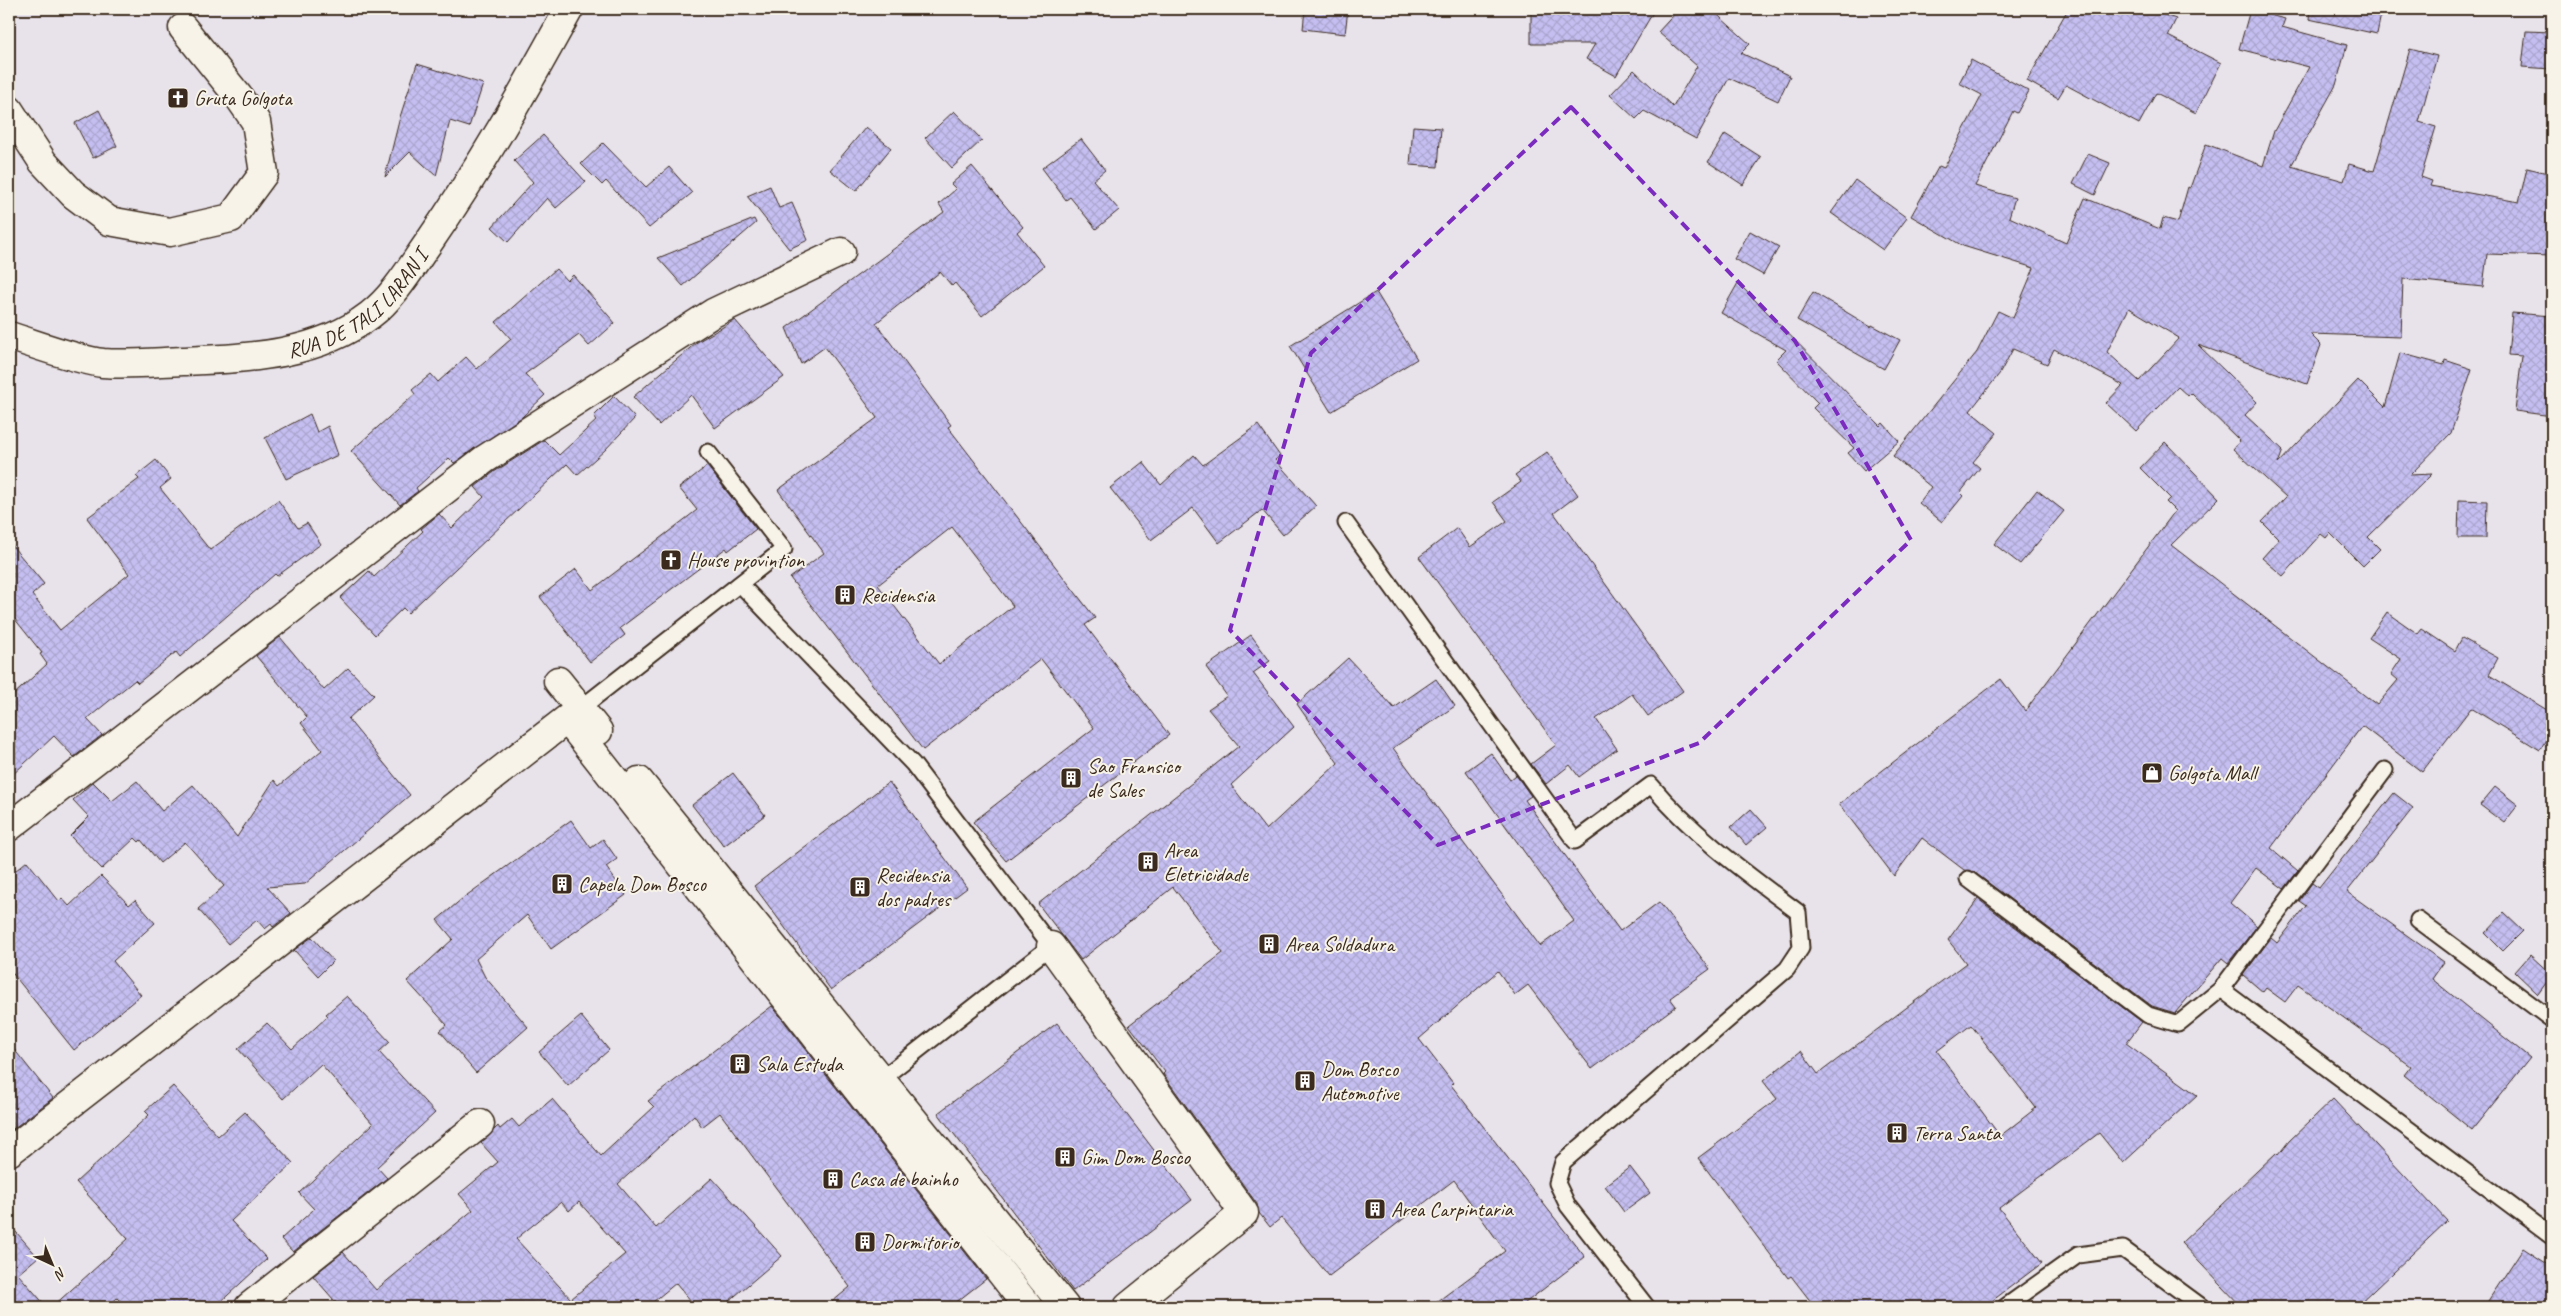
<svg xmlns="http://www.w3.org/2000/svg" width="2561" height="1316" font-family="Caveat,sans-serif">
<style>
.building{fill:url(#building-cross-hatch);stroke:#3b2a1e;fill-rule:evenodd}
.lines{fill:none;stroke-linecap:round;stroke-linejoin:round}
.lane-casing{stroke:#3b2a1e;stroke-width:19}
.street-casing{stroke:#3b2a1e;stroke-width:31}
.primary-casing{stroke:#3b2a1e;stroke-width:31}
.lane{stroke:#f7f3e8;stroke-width:15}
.street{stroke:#f7f3e8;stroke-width:28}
.primary{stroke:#f7f3e8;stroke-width:28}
.marked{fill:none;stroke:#7b2cbf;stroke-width:4;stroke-dasharray:10 6;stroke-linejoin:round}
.labels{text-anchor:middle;stroke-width:4;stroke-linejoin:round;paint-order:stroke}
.poi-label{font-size:21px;fill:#3b2a1e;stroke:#f7f3e8;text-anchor:start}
.street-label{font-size:21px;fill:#3b2a1e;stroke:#f7f3e8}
</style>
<defs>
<pattern id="building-cross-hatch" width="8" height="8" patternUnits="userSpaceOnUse" patternTransform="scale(1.25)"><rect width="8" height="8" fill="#c5bff1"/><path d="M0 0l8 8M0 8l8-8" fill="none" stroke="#aaa4ce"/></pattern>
</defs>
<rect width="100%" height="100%" fill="#e8e3eb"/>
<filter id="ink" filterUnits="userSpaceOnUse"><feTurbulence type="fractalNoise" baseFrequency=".02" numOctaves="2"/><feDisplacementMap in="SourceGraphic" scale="10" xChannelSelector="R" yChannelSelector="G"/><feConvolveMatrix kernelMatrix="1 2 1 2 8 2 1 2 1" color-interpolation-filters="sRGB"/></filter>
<g filter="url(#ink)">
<g class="building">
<path d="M 1305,9 L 1348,9 L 1345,34 L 1303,29 Z"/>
<path d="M 1531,9 L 1655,9 L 1616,76 L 1586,59 L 1595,44 L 1531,44 Z"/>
<path d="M 1679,9 L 1711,9 L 1750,44 L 1741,53 L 1790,76 L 1778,101 L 1729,78 L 1696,139 L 1644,111 L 1636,119 L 1610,95 L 1634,70 L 1673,107 L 1697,66 L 1658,32 Z"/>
<path d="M 2068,9 L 2147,9 L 2176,19 L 2168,36 L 2221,63 L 2196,113 L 2156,93 L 2139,124 L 2066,85 L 2058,98 L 2027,81 Z"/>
<path d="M 2310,9 L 2382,9 L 2377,34 L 2309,19 Z"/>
<path d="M 2250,10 L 2285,19 L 2282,27 L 2347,45 L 2336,85 L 2291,166 L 2344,181 L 2349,164 L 2374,171 L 2410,49 L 2437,56 L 2419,122 L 2436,127 L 2421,177 L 2432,181 L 2430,186 L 2519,202 L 2527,168 L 2552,174 L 2552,256 L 2487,254 L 2483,287 L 2403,279 L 2401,337 L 2310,334 L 2321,345 L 2307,384 L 2198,345 L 2257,402 L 2245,415 L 2283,450 L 2278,464 L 2358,380 L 2385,407 L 2400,353 L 2444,365 L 2445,360 L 2472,369 L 2451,433 L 2410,475 L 2432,474 L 2368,537 L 2380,549 L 2363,566 L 2330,533 L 2326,538 L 2321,534 L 2283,576 L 2262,558 L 2279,539 L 2262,522 L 2286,497 L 2233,449 L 2240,441 L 2191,393 L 2188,396 L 2178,387 L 2136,431 L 2106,403 L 2123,385 L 2054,349 L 2047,364 L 2013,349 L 2000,373 L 1970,411 L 1997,433 L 1973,462 L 1980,468 L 1960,493 L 1963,496 L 1942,522 L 1919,503 L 1931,487 L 1893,456 L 1977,352 L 1998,311 L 2013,318 L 2034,268 L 1963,246 L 1911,216 L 1939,166 L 1944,168 L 1982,95 L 1959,83 L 1971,60 L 2029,91 L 2017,113 L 2013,111 L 1975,186 L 2015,198 L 2009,217 L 2066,243 L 2085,198 L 2160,229 L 2163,218 L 2178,222 L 2188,187 L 2190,188 L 2206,144 L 2263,166 L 2274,131 L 2309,67 L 2239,49 ZM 2129,308 L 2179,338 L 2139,381 L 2107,352 Z"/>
<path d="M 2526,31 L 2552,32 L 2551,69 L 2522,67 Z"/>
<path d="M 417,64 L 483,84 L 469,127 L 450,121 L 436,176 L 410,152 L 385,177 L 400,117 Z"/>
<path d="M 99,110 L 117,146 L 93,158 L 75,123 Z"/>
<path d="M 954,111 L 982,140 L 952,168 L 925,138 Z"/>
<path d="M 1413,126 L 1441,128 L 1438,167 L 1410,165 Z"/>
<path d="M 866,127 L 891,148 L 856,191 L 830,170 Z"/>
<path d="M 1725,134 L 1761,157 L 1743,185 L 1708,162 Z"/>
<path d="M 543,135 L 586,182 L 556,208 L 547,198 L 508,242 L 492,227 L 533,182 L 514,161 Z"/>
<path d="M 1081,139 L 1105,170 L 1093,180 L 1119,210 L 1096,229 L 1070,197 L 1066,200 L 1042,168 Z"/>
<path d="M 603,143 L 646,187 L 669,167 L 692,193 L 649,228 L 606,181 L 602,185 L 581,164 Z"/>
<path d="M 2088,154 L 2110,163 L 2095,195 L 2073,184 Z"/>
<path d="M 972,166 L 1023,227 L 1017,232 L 1044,266 L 982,316 L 955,283 L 952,286 L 940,272 L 876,323 L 951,425 L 948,427 L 1095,618 L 1085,625 L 1169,735 L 1006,861 L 973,822 L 1094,728 L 1041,659 L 923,750 L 790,578 L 824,553 L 778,490 L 877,418 L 825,347 L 801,364 L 786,328 L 944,212 L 939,204 L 956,189 L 951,184 ZM 952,527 L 1013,606 L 939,664 L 878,585 Z"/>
<path d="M 1855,180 L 1907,218 L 1883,250 L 1831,213 Z"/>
<path d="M 770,186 L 779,208 L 792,203 L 808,240 L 789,249 L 747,196 Z"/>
<path d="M 754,219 L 756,223 L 683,286 L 658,258 Z"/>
<path d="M 1750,231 L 1779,247 L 1763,275 L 1734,259 Z"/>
<path d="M 556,269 L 567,281 L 573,275 L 615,323 L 589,346 L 579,335 L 525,374 L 545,395 L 522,417 L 454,463 L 449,458 L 416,488 L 418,491 L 400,505 L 351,451 L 415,394 L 412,390 L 431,374 L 438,382 L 466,357 L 477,369 L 511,339 L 496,322 Z"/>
<path d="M 1738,283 L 1880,426 L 1883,423 L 1899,441 L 1864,471 L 1848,453 L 1854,448 L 1813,408 L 1818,403 L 1776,360 L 1786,350 L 1721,313 Z"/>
<path d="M 1376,292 L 1417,359 L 1331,412 L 1290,346 Z"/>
<path d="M 1813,292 L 1871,327 L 1872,325 L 1900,340 L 1884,369 L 1797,320 Z"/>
<path d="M 2512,313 L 2552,316 L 2552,416 L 2515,411 L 2522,356 L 2508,355 Z"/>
<path d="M 735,320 L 784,377 L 715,428 L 691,395 L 659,425 L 633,397 L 697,342 Z"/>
<path d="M 614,396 L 635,418 L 605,450 L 577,475 L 567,464 L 408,613 L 403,608 L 375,635 L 340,598 L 369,571 L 374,577 L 423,531 L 421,529 L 439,514 L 452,528 L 484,497 L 475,487 L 494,472 L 544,440 L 559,455 L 597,420 L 594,416 Z"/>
<path d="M 310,414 L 317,432 L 328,426 L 338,455 L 286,479 L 265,438 Z"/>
<path d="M 1258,425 L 1280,456 L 1275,460 L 1316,506 L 1283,535 L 1262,510 L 1219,543 L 1193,508 L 1151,540 L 1110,488 L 1143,462 L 1161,485 L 1194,455 L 1203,465 Z"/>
<path d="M 2165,442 L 2219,498 L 2171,545 L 2377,705 L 2398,680 L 2391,674 L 2401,659 L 2369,638 L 2387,612 L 2418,634 L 2422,629 L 2455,651 L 2462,638 L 2498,658 L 2489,675 L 2552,713 L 2552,729 L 2540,750 L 2471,708 L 2422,772 L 2362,726 L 2271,848 L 2298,871 L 2284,889 L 2256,868 L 2230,903 L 2257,926 L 2228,963 L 2222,958 L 2175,1013 L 2152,1006 L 1974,872 L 1964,870 L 1922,838 L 1894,876 L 1839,804 L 2001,679 L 2025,711 L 2175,511 L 2166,502 L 2170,498 L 2140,468 Z"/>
<path d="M 1547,452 L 1578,495 L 1554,513 L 1683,691 L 1648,716 L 1632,694 L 1596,719 L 1617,749 L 1579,777 L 1570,765 L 1546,784 L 1531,764 L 1556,745 L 1419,557 L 1457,528 L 1470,547 L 1507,521 L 1493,502 L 1521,482 L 1515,475 Z"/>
<path d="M 156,460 L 171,479 L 160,488 L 210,550 L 278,500 L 298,528 L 307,523 L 321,544 L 277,576 L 275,574 L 180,657 L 176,652 L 138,683 L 135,680 L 87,719 L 102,735 L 74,757 L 54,736 L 9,778 L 9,699 L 47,664 L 40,654 L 42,653 L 10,613 L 9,615 L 9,542 L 44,584 L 32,595 L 60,630 L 129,574 L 87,518 L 139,479 L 136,476 Z"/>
<path d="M 707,466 L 756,529 L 728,551 L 726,548 L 620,628 L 625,635 L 590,662 L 540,597 L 576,569 L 592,590 L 697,510 L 679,488 Z"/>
<path d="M 2037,490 L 2064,511 L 2020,564 L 1994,544 Z"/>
<path d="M 2459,500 L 2487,501 L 2486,538 L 2458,538 Z"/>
<path d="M 1251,635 L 1270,661 L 1253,673 L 1294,727 L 1231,785 L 1266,830 L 1338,763 L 1297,704 L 1348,658 L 1394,708 L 1436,679 L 1455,706 L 1393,748 L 1540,946 L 1574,921 L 1466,771 L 1491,753 L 1510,780 L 1516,775 L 1531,796 L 1525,800 L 1620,931 L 1659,902 L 1710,969 L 1670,998 L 1676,1006 L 1592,1069 L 1528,985 L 1515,995 L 1498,971 L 1419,1039 L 1453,1083 L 1451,1085 L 1585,1257 L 1520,1307 L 1430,1307 L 1505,1251 L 1454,1180 L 1329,1276 L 1281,1218 L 1270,1227 L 1259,1213 L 1257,1204 L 1163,1074 L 1165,1072 L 1129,1025 L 1223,953 L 1173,887 L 1081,960 L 1038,904 L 1239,746 L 1208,709 L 1227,696 L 1206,667 Z"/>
<path d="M 280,637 L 324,690 L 348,668 L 374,695 L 348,719 L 410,795 L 305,884 L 267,887 L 291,913 L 273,927 L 271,924 L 265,929 L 257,920 L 228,944 L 198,909 L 224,886 L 185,842 L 160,863 L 141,840 L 139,842 L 135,838 L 102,869 L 70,836 L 89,817 L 73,800 L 93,782 L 112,801 L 137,781 L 162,811 L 193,785 L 237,837 L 274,780 L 279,786 L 322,750 L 301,723 L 307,717 L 256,656 Z"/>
<path d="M 733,773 L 765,815 L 724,846 L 692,805 Z"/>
<path d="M 889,782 L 967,888 L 831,990 L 754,886 Z"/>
<path d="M 2495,787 L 2518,805 L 2504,823 L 2480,805 Z"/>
<path d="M 2394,793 L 2413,808 L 2347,892 L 2444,962 L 2432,979 L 2530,1058 L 2472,1130 L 2404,1075 L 2411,1066 L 2298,985 L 2285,1002 L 2266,988 L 2263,992 L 2243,975 L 2271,938 L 2277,943 L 2306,906 L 2299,901 L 2312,883 L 2319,888 Z"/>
<path d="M 1751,809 L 1767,827 L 1746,845 L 1731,827 Z"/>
<path d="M 571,820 L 591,848 L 603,839 L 617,859 L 606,867 L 626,895 L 551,949 L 527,915 L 476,959 L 485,977 L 528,1027 L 476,1073 L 440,1031 L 447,1025 L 407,981 L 453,939 L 437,920 L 463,898 Z"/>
<path d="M 27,861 L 59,901 L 62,898 L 69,906 L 101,876 L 129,905 L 135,900 L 155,923 L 113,961 L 141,995 L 74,1050 L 9,969 L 9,876 Z"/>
<path d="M 1978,899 L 2142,1022 L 2126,1043 L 2197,1095 L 2123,1163 L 2099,1133 L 1999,1208 L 2042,1263 L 1984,1307 L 1815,1307 L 1791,1276 L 1788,1278 L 1698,1158 L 1777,1099 L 1763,1081 L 1801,1051 L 1818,1074 L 1966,963 L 1948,940 ZM 1971,1025 L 2036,1108 L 2000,1136 L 1937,1051 Z"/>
<path d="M 2504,913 L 2523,931 L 2503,951 L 2485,933 Z"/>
<path d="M 312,937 L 333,961 L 318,976 L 294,950 Z"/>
<path d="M 2530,955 L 2552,975 L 2538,994 L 2515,972 Z"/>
<path d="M 347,996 L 390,1042 L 379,1052 L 435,1113 L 377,1167 L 387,1178 L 293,1252 L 281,1239 L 314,1209 L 299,1193 L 373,1124 L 321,1064 L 283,1099 L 238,1049 L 267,1023 L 292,1049 L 328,1016 L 326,1014 Z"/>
<path d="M 772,1006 L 986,1279 L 950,1307 L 826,1307 L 850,1287 L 720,1113 L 702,1127 L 694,1115 L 618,1184 L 656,1228 L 712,1178 L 782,1256 L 722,1307 L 696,1307 L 676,1283 L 647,1307 L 340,1307 L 313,1276 L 343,1252 L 376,1290 L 473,1210 L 459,1194 L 498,1162 L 481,1143 L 498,1126 L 500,1129 L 512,1119 L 519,1127 L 552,1099 L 601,1156 L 654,1107 L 648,1101 ZM 561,1202 L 569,1211 L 579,1202 L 625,1254 L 571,1299 L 516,1239 Z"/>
<path d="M 581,1016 L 609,1050 L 568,1086 L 539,1052 Z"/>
<path d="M 1057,1023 L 1192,1200 L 1073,1291 L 938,1113 Z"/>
<path d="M 9,1043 L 53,1098 L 9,1132 Z"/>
<path d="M 173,1086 L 218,1136 L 245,1112 L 293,1163 L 231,1221 L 267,1259 L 215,1307 L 126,1307 L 117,1298 L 107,1307 L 52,1307 L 128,1239 L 76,1182 L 149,1115 L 145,1111 Z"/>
<path d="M 2333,1099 L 2447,1221 L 2356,1307 L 2242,1307 L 2181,1243 L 2276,1153 L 2278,1155 L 2289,1141 Z"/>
<path d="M 1630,1167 L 1650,1193 L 1624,1212 L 1605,1186 Z"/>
<path d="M 9,1224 L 38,1257 L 18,1274 L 47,1307 L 9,1307 Z"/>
<path d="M 2523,1248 L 2552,1267 L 2552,1307 L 2484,1307 Z"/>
</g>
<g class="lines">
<g class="lane-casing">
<g id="lane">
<path d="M 1346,523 L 1575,841 L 1651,785 C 1693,835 1746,873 1798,912 L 1801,948 L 1787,969 L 1563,1162 L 1557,1183 L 1568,1206 L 1647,1307"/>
<path d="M 740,584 L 913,764 L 1051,946 L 876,1083"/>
<path d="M 576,712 L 784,549 L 708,452"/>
<path d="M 1968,879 L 2148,1015 L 2178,1024 L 2221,989 L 2385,770"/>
<path d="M 2418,920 L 2552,1020"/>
<path d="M 2221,989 L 2552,1236"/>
<path d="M 2005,1307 L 2078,1255 L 2123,1249 L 2202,1307"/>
</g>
</g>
<g class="street-casing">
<g id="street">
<path d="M 9,110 L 43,162 L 73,194 L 109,221 L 170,232 L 231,218 L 264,173 L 256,122 L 238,96 L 183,28"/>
<path d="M 558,681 L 598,731"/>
<path d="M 639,781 L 1065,1307"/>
<path d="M 9,827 L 485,459 L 713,313 L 841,252"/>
<path d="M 1051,946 L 1244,1213 L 1128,1307"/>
<path d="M 9,1152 L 567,719 L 1028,1307"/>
<path d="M 249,1307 L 480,1124"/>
</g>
</g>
<g class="primary-casing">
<g id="primary">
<path id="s1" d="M 9,336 C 35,344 77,360 103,363 C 129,365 157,362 183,361 C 247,358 317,356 370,315 C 394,297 412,266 429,242 C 481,167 525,89 569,9"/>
</g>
</g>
<use href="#lane" class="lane"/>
<use href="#street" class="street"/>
<use href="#primary" class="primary"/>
</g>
</g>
<path class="marked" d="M 1571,107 L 1795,341 L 1911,540 L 1699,743 L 1438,845 L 1230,630 L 1311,353 Z"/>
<defs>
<g id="church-square" transform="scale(1.125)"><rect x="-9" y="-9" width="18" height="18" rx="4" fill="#3b2a1e" stroke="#f7f3e8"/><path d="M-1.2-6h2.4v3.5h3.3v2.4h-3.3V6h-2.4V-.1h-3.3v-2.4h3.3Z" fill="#fff"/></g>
<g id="building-square" transform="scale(1.125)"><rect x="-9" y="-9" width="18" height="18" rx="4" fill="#3b2a1e" stroke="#f7f3e8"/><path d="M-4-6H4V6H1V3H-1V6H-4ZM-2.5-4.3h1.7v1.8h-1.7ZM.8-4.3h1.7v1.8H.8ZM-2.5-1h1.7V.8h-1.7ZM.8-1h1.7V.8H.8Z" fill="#fff"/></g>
<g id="shop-square" transform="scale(1.125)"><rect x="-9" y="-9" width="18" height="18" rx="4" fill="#3b2a1e" stroke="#f7f3e8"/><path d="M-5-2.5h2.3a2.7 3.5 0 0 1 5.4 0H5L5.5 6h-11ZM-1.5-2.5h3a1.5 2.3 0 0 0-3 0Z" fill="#fff"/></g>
</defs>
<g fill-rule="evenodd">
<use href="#church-square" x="178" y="98"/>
<use href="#church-square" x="671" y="560"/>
<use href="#building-square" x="845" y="595"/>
<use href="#shop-square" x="2152" y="773"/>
<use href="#building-square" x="1071" y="778"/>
<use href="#building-square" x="1148" y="862"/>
<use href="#building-square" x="562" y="884"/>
<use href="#building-square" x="860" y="887"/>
<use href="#building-square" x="1269" y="944"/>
<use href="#building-square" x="740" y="1064"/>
<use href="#building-square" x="1305" y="1081"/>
<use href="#building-square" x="1897" y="1133"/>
<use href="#building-square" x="1065" y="1157"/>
<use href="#building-square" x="833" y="1179"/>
<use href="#building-square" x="1375" y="1209"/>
<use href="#building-square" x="865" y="1242"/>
</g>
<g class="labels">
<g class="poi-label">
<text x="194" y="105">Gruta Golgota</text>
<text x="687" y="567">House provintion</text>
<text x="861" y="602">Recidensia</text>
<text x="1087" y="773">Sao Fransico<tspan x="1087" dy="24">de Sales</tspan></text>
<text x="2168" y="780">Golgota Mall</text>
<text x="1164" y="857">Area<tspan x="1164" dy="24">Eletricidade</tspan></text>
<text x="876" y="882">Recidensia<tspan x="876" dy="24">dos padres</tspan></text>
<text x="578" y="891">Capela Dom Bosco</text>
<text x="1285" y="951">Area Soldadura</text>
<text x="756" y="1071">Sala Estuda</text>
<text x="1321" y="1076">Dom Bosco<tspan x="1321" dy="24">Automotive</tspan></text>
<text x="1913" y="1140">Terra Santa</text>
<text x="1081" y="1164">Gim Dom Bosco</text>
<text x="849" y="1186">Casa de bainho</text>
<text x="1391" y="1216">Area Carpintaria</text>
<text x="881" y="1249">Dormitorio</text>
</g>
<g class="street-label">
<text dy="7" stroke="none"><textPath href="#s1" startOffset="370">RUA DE TALI LARAN I</textPath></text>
</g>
</g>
<rect width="2561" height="1316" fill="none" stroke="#f7f3e8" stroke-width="30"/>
<rect x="15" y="15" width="2531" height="1286" fill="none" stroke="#3b2a1e" stroke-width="2" filter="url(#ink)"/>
<g transform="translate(52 1264) rotate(136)" stroke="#f7f3e8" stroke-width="4" paint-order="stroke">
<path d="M0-4L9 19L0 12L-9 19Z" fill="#3b2a1e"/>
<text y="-8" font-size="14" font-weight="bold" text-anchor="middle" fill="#3b2a1e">N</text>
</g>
</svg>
